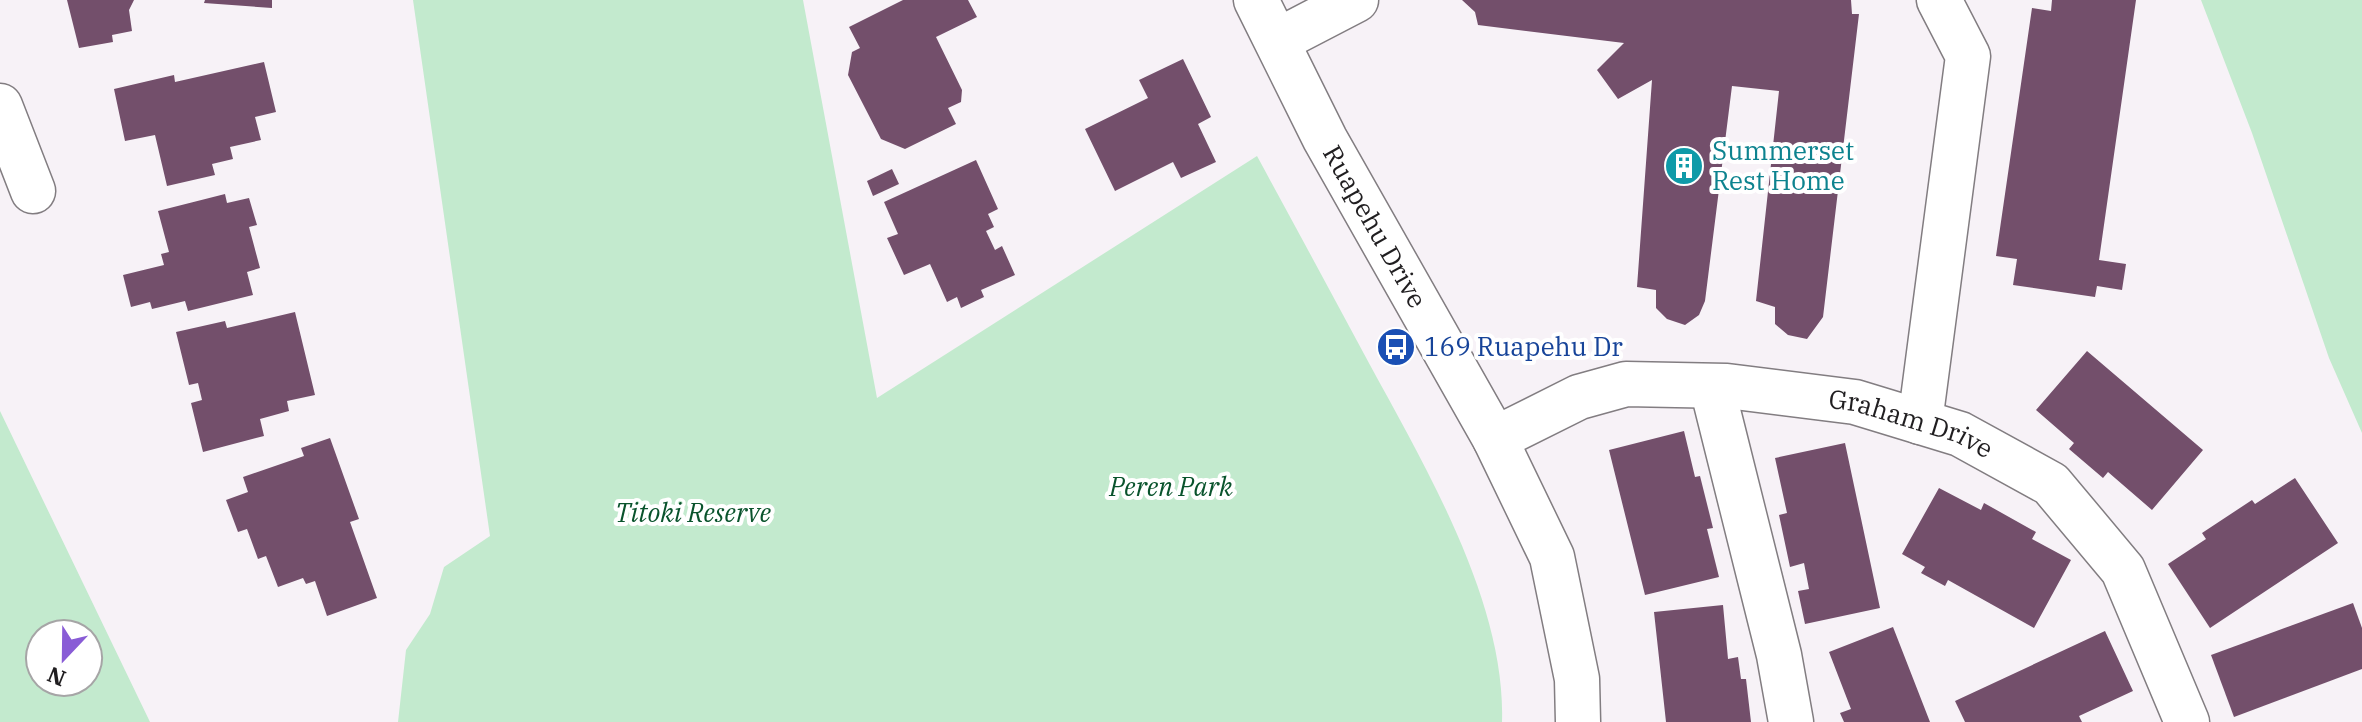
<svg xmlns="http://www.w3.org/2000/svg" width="2362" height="722" font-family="'IBM Plex Serif',serif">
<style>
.green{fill:#c3eace;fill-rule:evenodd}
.building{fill:#734f6b}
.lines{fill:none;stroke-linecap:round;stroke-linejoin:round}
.minor-casing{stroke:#827d81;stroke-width:47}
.minor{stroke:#fff;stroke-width:44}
.labels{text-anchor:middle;stroke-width:8;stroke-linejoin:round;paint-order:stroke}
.culture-label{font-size:26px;fill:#0d838f;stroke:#fff;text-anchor:start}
.street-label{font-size:26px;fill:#201e20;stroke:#fff}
.transit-label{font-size:26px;fill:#164399;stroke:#fff;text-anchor:start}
.park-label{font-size:26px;font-style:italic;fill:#09532c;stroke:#fff}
</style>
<rect width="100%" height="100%" fill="#f7f2f7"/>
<g class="green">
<path d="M 413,0 L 803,0 L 877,398 L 1257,156 C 1295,226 1333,296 1370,365 C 1426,468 1506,603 1502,722 L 398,722 L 406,650 L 430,614 L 444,567 L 490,536 Z"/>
<path d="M 2201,0 L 2362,0 L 2362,433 L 2329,358 L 2252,133 Z"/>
<path d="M 0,411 L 150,722 L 0,722 ZM 40,634 L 88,634 L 88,682 L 40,682 Z"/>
</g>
<g class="building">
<path d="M 67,0 L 134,0 L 129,10 L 132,31 L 112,35 L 113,42 L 79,48 Z"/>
<path d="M 205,0 L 272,0 L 272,8 L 204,3 Z"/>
<path d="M 903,0 L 968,0 L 977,17 L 936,37 L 962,90 L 961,102 L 948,108 L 956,124 L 905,149 L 881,139 L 848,75 L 852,52 L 860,48 L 849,27 Z"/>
<path d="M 1462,0 L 1851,0 L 1852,14 L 1859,14 L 1823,317 L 1807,339 L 1788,335 L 1775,324 L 1775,307 L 1756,301 L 1779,91 L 1732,86 L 1705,301 L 1699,315 L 1685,325 L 1667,319 L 1656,308 L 1656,290 L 1637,287 L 1652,80 L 1618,99 L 1597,70 L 1624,43 L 1478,25 L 1475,12 Z"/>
<path d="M 2052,0 L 2136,0 L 2099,260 L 2126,264 L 2122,290 L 2097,286 L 2095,297 L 2013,285 L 2017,259 L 1996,256 L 2032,8 L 2051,11 Z"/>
<path d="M 1183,59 L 1211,117 L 1198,124 L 1216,162 L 1181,178 L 1173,162 L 1115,191 L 1085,129 L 1148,98 L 1139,80 Z"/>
<path d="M 264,62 L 276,112 L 255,117 L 261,140 L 230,147 L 233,159 L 212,164 L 215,175 L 167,186 L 155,135 L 125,141 L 114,89 L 174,75 L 175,82 Z"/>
<path d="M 976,160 L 998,209 L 988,214 L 994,227 L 986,231 L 995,250 L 1002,246 L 1015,275 L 981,290 L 984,297 L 961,308 L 957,297 L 947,302 L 930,264 L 904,275 L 887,238 L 898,234 L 884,202 Z"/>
<path d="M 892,169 L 899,184 L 873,196 L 867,181 Z"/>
<path d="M 225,194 L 227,203 L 249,198 L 257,225 L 249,227 L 260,268 L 247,272 L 253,295 L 188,311 L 185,301 L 152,309 L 150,302 L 131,307 L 123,275 L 164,265 L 161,254 L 169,252 L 158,211 Z"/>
<path d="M 295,312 L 315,395 L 287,401 L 289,411 L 260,419 L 264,436 L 203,452 L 191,403 L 202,400 L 198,383 L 189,385 L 176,332 L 225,321 L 227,328 Z"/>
<path d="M 2087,351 L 2203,450 L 2152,510 L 2108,472 L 2103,478 L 2069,449 L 2074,443 L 2036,410 Z"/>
<path d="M 1684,431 L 1695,477 L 1700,476 L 1713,528 L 1707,529 L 1719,577 L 1645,595 L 1609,450 Z"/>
<path d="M 330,438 L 359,519 L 350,522 L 377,598 L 327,616 L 315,581 L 306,584 L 303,578 L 278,587 L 266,556 L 258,559 L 247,529 L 238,532 L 226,500 L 248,492 L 243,477 L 304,456 L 301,448 Z"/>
<path d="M 1845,443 L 1880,608 L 1805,624 L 1798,591 L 1809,589 L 1804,563 L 1790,567 L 1779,515 L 1787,513 L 1775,458 Z"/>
<path d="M 2295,478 L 2338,543 L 2210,628 L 2168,564 L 2206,539 L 2202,533 L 2252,500 L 2255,504 Z"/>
<path d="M 1939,488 L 1981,510 L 1984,503 L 2036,532 L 2032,539 L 2071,560 L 2034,628 L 1948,580 L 1945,586 L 1921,573 L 1925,567 L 1902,554 Z"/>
<path d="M 2353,603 L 2362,628 L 2362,669 L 2234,717 L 2211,655 Z"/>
<path d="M 1723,605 L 1728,659 L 1738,657 L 1741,679 L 1746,679 L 1751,722 L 1666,722 L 1654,612 Z"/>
<path d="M 1893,627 L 1930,722 L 1844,722 L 1840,713 L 1851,709 L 1829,652 Z"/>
<path d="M 2105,631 L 2133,691 L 2079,716 L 2082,722 L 1965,722 L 1955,701 Z"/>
</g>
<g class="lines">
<g class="minor-casing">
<g id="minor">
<path id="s1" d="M 1256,0 L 1325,139 L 1495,439 L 1552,557 L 1577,679 L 1578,722"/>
<path d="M 1279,40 L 1356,0"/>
<path d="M 0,106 L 33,191"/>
<path d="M 1712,387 L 1779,655 L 1791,722"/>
<path d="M 1920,422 L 1968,56 L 1939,0"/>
<path id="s2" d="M 1495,439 L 1579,397 L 1626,384 L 1727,386 L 1855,402 L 1960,434 L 2051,484 L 2123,570 L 2187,722"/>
</g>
</g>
<use href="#minor" class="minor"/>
</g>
<defs>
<g id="building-disc" transform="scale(2)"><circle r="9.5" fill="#0f9aa8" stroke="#fff"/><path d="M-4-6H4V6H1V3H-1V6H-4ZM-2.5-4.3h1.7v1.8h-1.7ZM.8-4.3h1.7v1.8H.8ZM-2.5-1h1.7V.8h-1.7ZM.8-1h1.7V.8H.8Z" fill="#fff"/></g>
<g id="bus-disc" transform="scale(2)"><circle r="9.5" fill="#1a4fb4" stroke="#fff"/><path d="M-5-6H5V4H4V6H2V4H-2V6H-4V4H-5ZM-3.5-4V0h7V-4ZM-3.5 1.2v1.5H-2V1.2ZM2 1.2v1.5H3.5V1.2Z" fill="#fff"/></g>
</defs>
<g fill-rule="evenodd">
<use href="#building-disc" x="1684" y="166"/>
<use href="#bus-disc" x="1396" y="347"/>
</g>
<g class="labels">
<g class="culture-label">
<text x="1712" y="160">Summerset<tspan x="1712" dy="30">Rest Home</tspan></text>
</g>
<g class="street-label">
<text dy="9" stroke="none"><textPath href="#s1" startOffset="256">Ruapehu Drive</textPath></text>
<text dy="9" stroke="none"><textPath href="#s2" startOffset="432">Graham Drive</textPath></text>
</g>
<g class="transit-label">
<text x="1424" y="356">169 Ruapehu Dr</text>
</g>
<g class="park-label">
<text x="1171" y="496">Peren Park</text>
<text x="693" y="522">Titoki Reserve</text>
</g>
</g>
<g transform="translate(64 658) rotate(202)"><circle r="38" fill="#ffffff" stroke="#a6a5a6" stroke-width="2"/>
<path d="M0-6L14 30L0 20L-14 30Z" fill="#895cd6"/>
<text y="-12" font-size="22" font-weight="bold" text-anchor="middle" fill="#201e20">N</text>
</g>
</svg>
